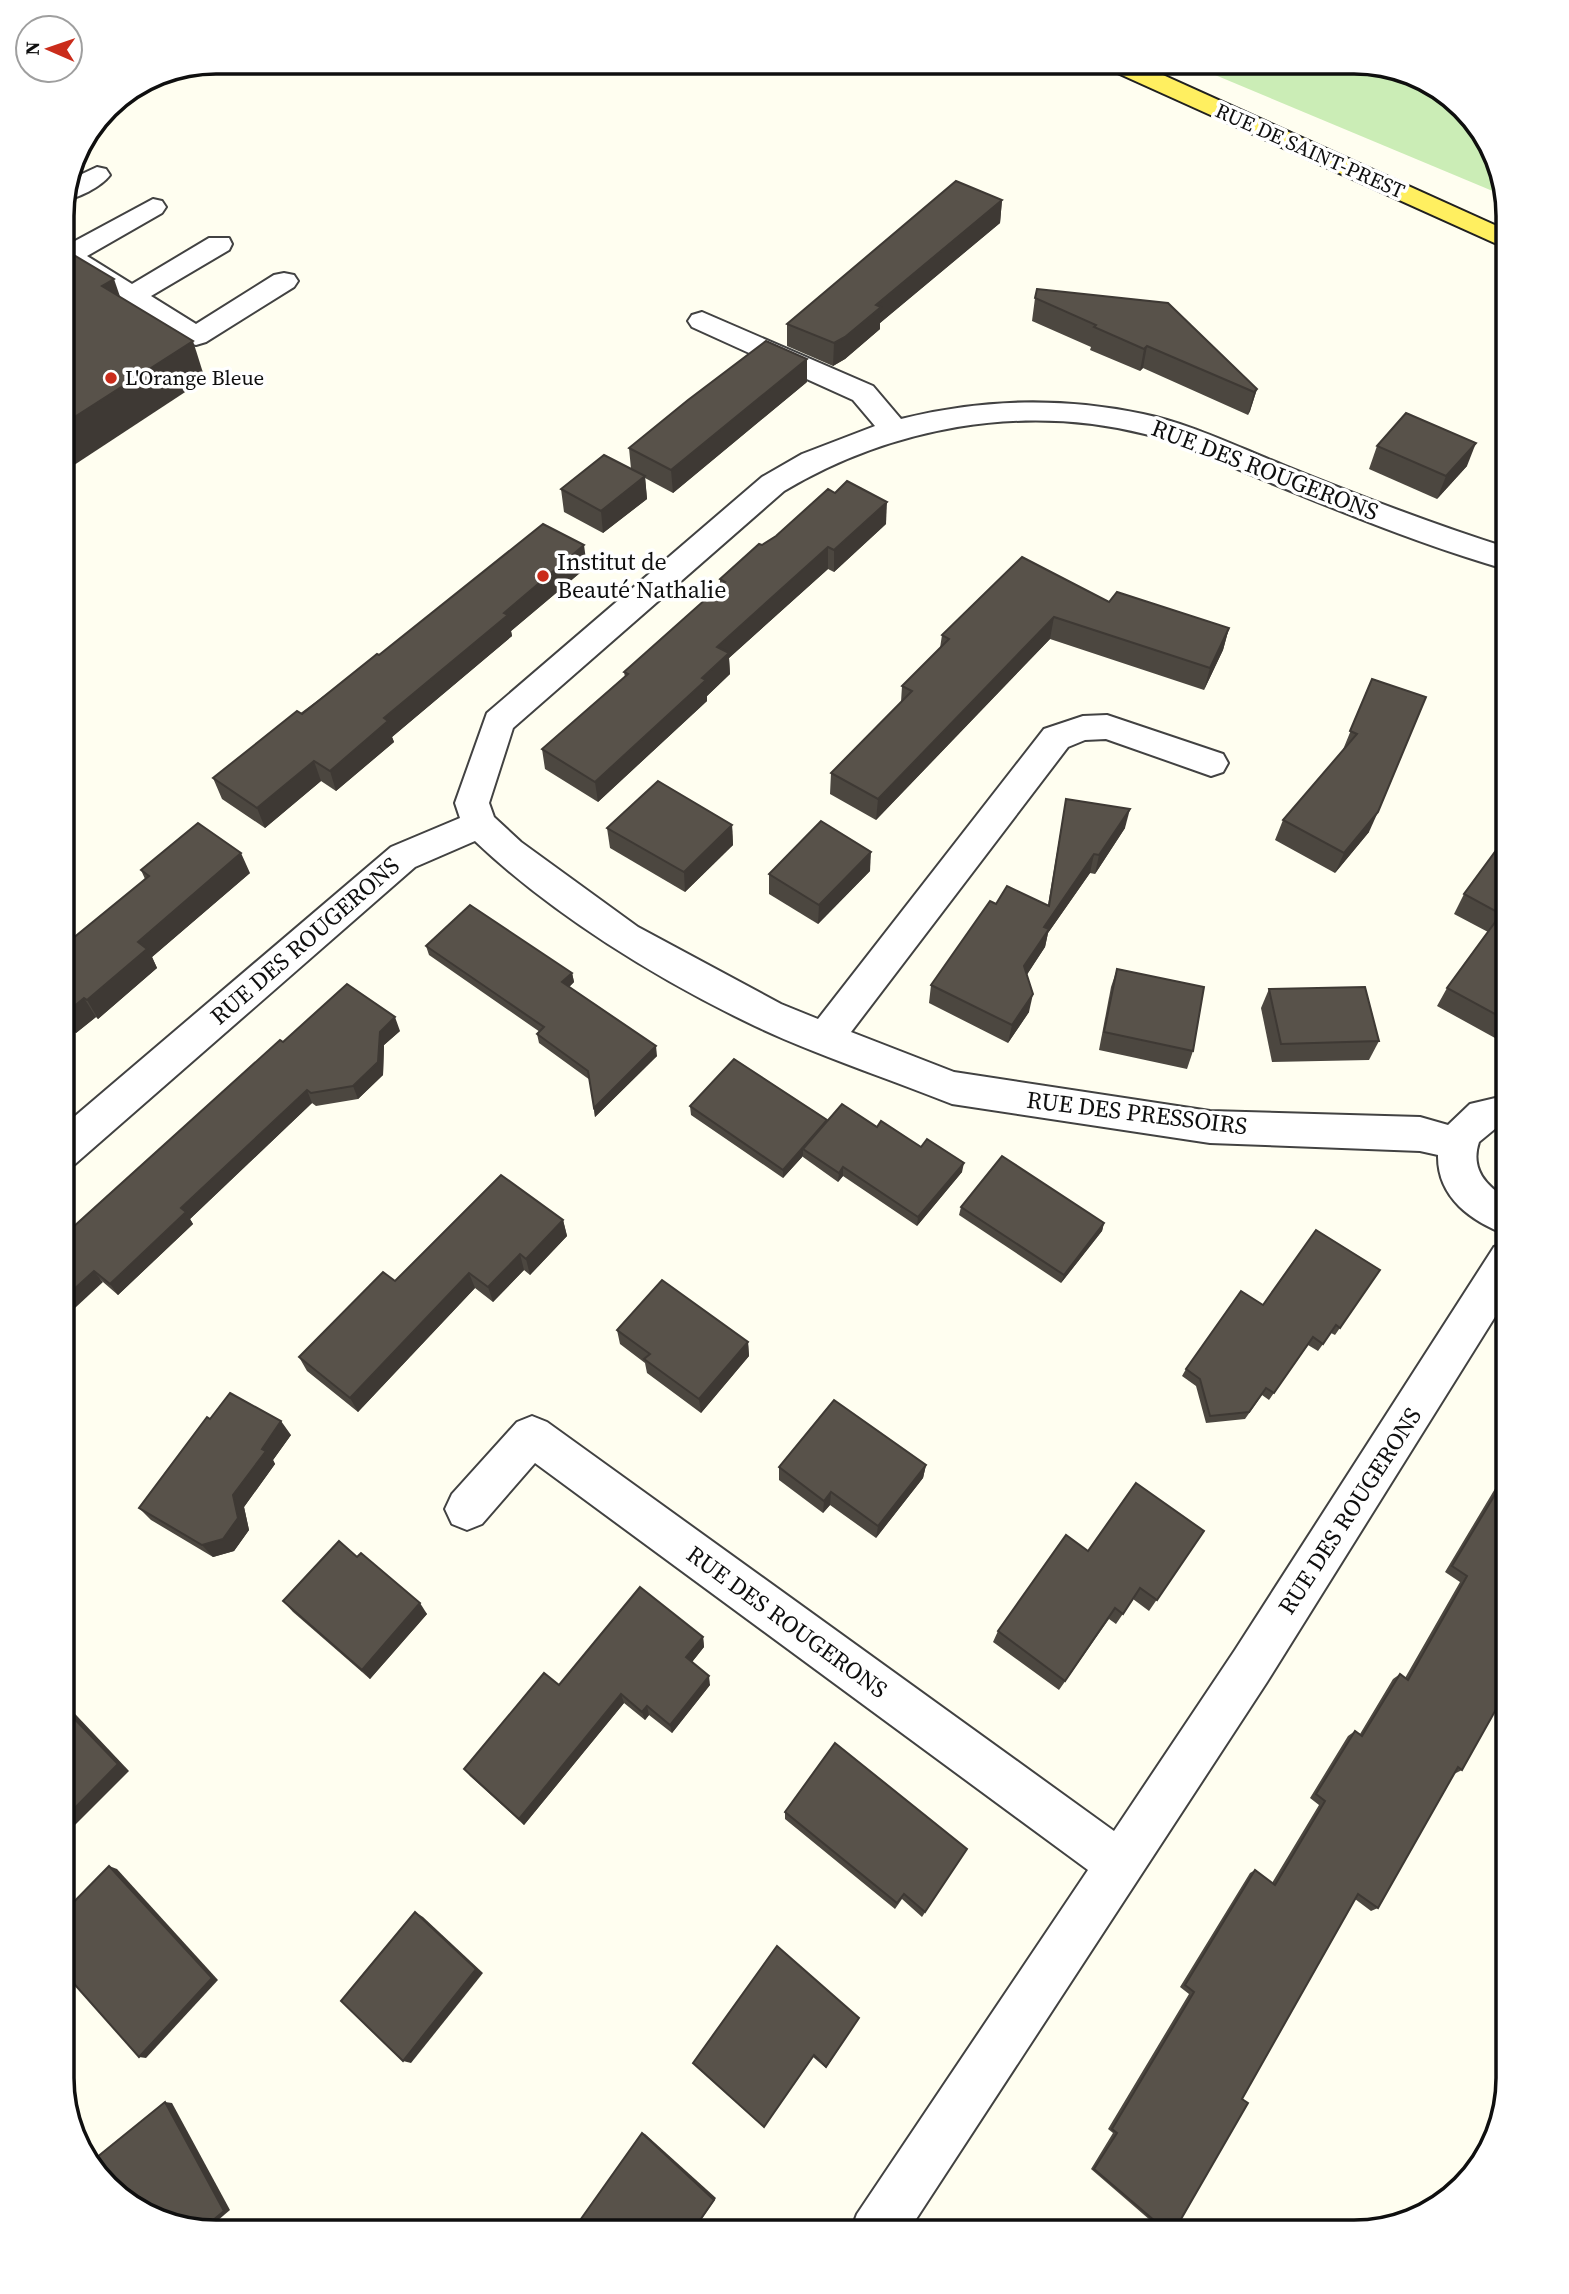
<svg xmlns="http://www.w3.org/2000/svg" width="1569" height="2294" font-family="'Source Serif 4',serif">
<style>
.green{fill:#cbedb6}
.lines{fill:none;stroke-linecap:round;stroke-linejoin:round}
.minor-casing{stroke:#424242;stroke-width:4}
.major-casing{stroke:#202020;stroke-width:4}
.minor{fill:#fff;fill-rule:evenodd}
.major{fill:#ffef60;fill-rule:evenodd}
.wall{fill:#4c4740}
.shaded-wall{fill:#3e3934}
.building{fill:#58524a;stroke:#3e3934;stroke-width:2}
.poi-dot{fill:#ca2c1b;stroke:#fff;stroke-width:2.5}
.labels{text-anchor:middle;stroke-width:7;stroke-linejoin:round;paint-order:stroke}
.far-street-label{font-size:21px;fill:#0f0f0f;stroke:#fff}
.far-poi-label{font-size:21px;fill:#0f0f0f;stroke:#fff;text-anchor:start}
.street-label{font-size:24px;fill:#0f0f0f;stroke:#fff}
.poi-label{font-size:24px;fill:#0f0f0f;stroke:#fff;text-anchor:start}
.rim{fill:none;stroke:#0f0f0f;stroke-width:3.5}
</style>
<rect width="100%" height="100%" fill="#fffef0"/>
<path class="green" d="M 1184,62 L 1363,62 L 1431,82 L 1487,139 L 1500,187 L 1495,192 Z"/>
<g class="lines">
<g class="minor-casing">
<g id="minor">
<path d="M 174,70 L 172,77 L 144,92 L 127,93 L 157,73 Z"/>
<path d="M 97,167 L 106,169 L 110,175 C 101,187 77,199 63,200 L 67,181 Z"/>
<path d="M 153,199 L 162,201 L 166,207 L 162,213 L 87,256 L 132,284 L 209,238 L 229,238 L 232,244 L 229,250 L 151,296 L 196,324 L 274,275 L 284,273 L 294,275 L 298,281 L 294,287 L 206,342 L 196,345 L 186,342 L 62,265 L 62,248 Z"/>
<path d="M 702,312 L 873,386 L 901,419 C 980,399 1063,397 1143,414 C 1192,424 1237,447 1283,465 C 1357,495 1432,524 1508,548 L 1508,570 C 1425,546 1344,513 1264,480 C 1225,465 1186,444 1145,434 C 1022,403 892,427 784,491 L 513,728 L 489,803 L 494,817 L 521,842 L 638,927 L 781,1004 L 818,1019 L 1044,729 L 1083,716 L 1107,715 L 1223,754 L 1228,763 L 1223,772 L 1211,776 L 1106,739 L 1085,740 L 1068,747 L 851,1032 L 954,1072 L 1210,1111 L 1420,1117 L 1448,1125 L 1470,1104 L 1508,1095 L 1508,1127 L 1496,1128 L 1479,1142 C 1470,1169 1486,1186 1508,1199 L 1508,1235 C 1472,1222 1437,1198 1438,1155 L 1420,1151 L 1210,1143 L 952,1104 L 939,1099 C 878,1075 814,1054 755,1026 C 657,979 553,915 475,841 L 415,867 L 75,1164 L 61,1169 L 61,1128 L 391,847 L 460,818 L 455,803 L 487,713 L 762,477 L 802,454 L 875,426 L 853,400 L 692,327 L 688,321 L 692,315 Z"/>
<path d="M 1508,1242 L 1508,1296 L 1267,1682 L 907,2233 L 850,2233 L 857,2214 L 1088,1870 L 535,1463 L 482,1524 L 467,1530 L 452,1524 L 445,1509 L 452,1494 L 517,1422 L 532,1416 L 547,1422 L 1114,1831 L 1235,1650 L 1494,1247 Z"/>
</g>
</g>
<g class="major-casing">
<path id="major" d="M 1099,61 L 1132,61 L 1508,231 L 1508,249 L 1102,66 Z"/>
</g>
<use href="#minor" class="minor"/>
<use href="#major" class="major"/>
</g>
<g class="wall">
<path d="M 1002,200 L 1000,223 L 880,323 L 880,329 L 845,359 L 833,366 L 787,346 L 787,324 Z"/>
<path d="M 1035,298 L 1257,389 L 1250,411 L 1248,415 L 1143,368 L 1140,371 L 1090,350 L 1091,347 L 1032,321 Z"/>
<path d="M 807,382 L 673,493 L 645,478 L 647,499 L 603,533 L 564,512 L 561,489 L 631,469 L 629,448 Z"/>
<path d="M 1377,446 L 1467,466 L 1437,499 L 1369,469 Z"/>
<path d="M 886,524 L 834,572 L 828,569 L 729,658 L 730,674 L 707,696 L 707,701 L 598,802 L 545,769 L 542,749 L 625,677 L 624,672 L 720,586 L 720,579 L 762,545 Z"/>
<path d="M 587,567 L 511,631 L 512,636 L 392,737 L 394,742 L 336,791 L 321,781 L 265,828 L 222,799 L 213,778 L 379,655 Z"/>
<path d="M 1109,602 L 1229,628 L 1223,650 L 1204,690 L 1050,639 L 876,820 L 830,794 L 831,773 L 901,702 L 902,686 L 940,648 L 942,635 Z"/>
<path d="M 1372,679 L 1369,832 L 1335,873 L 1275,840 L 1283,820 L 1342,752 Z"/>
<path d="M 1066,799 L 1125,828 L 1095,874 L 1090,873 L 1048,933 L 1045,947 L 1027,974 L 1029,1012 L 1008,1043 L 929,1003 L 931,985 L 1048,905 Z"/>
<path d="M 732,825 L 733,845 L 685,892 L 610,848 L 607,828 Z"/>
<path d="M 1508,834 L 1508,1019 L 1495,1038 L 1437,1006 L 1447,988 L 1488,932 L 1454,914 L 1464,894 Z"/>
<path d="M 141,870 L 250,873 L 152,957 L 157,968 L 98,1019 L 96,1017 L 76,1033 L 61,1021 L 61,948 L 145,879 Z"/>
<path d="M 870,871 L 818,924 L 769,894 L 769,874 Z"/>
<path d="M 426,946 L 572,973 L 574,982 L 569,987 L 657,1056 L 595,1117 L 590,1080 L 539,1043 L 537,1034 L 540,1032 L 429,955 Z"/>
<path d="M 1117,969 L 1193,1051 L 1187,1069 L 1099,1050 L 1111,987 Z"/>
<path d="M 1269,989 L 1379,1041 L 1369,1060 L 1272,1062 L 1261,1008 Z"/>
<path d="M 400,1031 L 384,1045 L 383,1075 L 358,1099 L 316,1106 L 312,1103 L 190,1219 L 193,1224 L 118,1295 L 103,1282 L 61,1238 L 283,1042 Z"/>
<path d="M 690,1106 L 877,1127 L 921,1147 L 962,1172 L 917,1226 L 843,1176 L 838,1182 L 803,1157 L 803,1156 L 783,1178 L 691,1115 Z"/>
<path d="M 961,1207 L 1104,1223 L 1102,1231 L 1061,1283 L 959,1215 Z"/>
<path d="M 563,1220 L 567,1236 L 530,1275 L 524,1270 L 493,1302 L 475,1288 L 358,1412 L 307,1371 L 299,1357 L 395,1281 Z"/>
<path d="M 1380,1270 L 1335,1335 L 1331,1333 L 1318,1351 L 1308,1345 L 1269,1400 L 1262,1395 L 1245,1419 L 1206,1423 L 1196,1386 L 1182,1376 L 1186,1369 L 1263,1305 Z"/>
<path d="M 617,1330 L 748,1342 L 749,1356 L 701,1413 L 647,1373 L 645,1363 L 620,1344 Z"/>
<path d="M 210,1419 L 291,1435 L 273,1460 L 275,1464 L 244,1507 L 249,1530 L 234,1551 L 213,1557 L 151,1520 L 139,1508 Z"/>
<path d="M 926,1465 L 923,1478 L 876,1538 L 830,1505 L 823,1513 L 779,1480 L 779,1467 Z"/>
<path d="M 1508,1467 L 1508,1654 L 1499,1669 L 1462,1770 L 1454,1774 L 1378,1908 L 1371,1911 L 1355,1899 L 1242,2099 L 1173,2233 L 1165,2233 L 1091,2169 L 1113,2133 L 1108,2129 L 1189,1994 L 1180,1987 L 1250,1873 L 1255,1870 L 1272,1883 L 1319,1805 L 1310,1798 L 1348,1736 L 1355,1731 L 1360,1734 L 1393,1679 L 1400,1674 L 1405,1678 L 1460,1582 L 1445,1572 Z"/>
<path d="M 1204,1531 L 1149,1611 L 1133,1599 L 1116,1624 L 1109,1619 L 1059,1690 L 993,1642 L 998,1631 L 1088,1551 Z"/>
<path d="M 357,1557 L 427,1614 L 370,1679 L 293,1612 L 283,1601 Z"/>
<path d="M 703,1637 L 704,1647 L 692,1662 L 710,1685 L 672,1733 L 649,1715 L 645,1720 L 624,1703 L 524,1825 L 470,1776 L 464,1769 L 559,1685 Z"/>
<path d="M 785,1812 L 967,1849 L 922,1917 L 902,1899 L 895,1909 L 785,1819 Z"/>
<path d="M 859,2018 L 826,2068 L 813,2057 L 764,2127 L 693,2063 Z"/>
</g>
<g class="shaded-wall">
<path d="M 1002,200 L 1000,223 L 880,323 L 880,329 L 845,359 L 833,366 L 834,343 L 876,305 Z"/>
<path d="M 114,279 L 127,317 L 102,286 Z"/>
<path d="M 193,341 L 205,379 L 62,473 L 62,425 Z"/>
<path d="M 1147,346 L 1143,368 L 1140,371 L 1144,349 Z"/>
<path d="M 807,359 L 807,382 L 673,493 L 671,470 Z"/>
<path d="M 1257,389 L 1250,411 L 1248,415 L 1254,392 Z"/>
<path d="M 1476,443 L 1467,466 L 1437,499 L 1446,476 Z"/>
<path d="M 645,476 L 647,499 L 603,533 L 601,511 Z"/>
<path d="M 887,502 L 886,524 L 834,572 L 834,550 Z"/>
<path d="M 584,545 L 587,567 L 511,631 L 512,636 L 392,737 L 394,742 L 336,791 L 330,771 L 384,718 L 504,613 Z"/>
<path d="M 828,547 L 828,569 L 729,658 L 730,674 L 707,696 L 707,701 L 598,802 L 595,782 L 702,678 L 717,647 Z"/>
<path d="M 1054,617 L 1050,639 L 876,820 L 878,799 Z"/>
<path d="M 1229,628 L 1223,650 L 1204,690 L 1210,668 Z"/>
<path d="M 314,761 L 321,781 L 265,828 L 257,808 Z"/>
<path d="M 1130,809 L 1125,828 L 1095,874 L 1099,855 Z"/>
<path d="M 1378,812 L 1369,832 L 1335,873 L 1344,853 Z"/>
<path d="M 732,825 L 733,845 L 685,892 L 684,872 Z"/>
<path d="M 871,852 L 870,871 L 818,924 L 819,905 Z"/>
<path d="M 241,853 L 250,873 L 152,957 L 157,968 L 98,1019 L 87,1000 L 138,942 Z"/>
<path d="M 1094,854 L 1090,873 L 1048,933 L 1045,947 L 1021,984 L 1024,966 L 1044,927 Z"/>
<path d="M 572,973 L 574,982 L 564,992 L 562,982 Z"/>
<path d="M 1033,994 L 1029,1012 L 1008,1043 L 1012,1025 Z"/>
<path d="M 84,998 L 96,1017 L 76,1033 L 65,1014 Z"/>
<path d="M 395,1017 L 400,1031 L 384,1045 L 383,1075 L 358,1099 L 353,1086 L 380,1032 Z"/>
<path d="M 656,1046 L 657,1056 L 595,1117 L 594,1108 Z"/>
<path d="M 307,1090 L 312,1103 L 190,1219 L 193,1224 L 118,1295 L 110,1284 L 181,1208 Z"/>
<path d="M 827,1120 L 803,1149 L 803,1156 L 783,1178 L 783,1170 Z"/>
<path d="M 964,1163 L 962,1172 L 917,1226 L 918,1217 Z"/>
<path d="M 843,1167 L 843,1176 L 838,1182 L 839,1173 Z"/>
<path d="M 563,1220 L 567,1236 L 530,1275 L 526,1259 Z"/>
<path d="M 1104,1223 L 1102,1231 L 1061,1283 L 1064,1275 Z"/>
<path d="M 520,1254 L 524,1270 L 493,1302 L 488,1287 Z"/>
<path d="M 94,1271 L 103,1282 L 61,1321 L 61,1301 Z"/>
<path d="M 469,1273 L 475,1288 L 358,1412 L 350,1398 Z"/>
<path d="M 748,1342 L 749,1356 L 701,1413 L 699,1399 Z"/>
<path d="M 281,1421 L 291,1435 L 273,1460 L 275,1464 L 244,1507 L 249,1530 L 234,1551 L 213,1557 L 202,1545 L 262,1449 Z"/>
<path d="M 926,1465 L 923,1478 L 876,1538 L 878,1526 Z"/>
<path d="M 831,1492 L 830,1505 L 823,1513 L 824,1501 Z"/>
<path d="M 420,1603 L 427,1614 L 370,1679 L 362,1670 Z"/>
<path d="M 703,1637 L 704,1647 L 688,1667 L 686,1657 Z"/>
<path d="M 709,1676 L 710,1685 L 672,1733 L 670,1725 Z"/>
<path d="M 621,1694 L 624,1703 L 524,1825 L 519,1819 Z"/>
<path d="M 61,1699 L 129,1771 L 61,1839 Z"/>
<path d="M 647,1706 L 649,1715 L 645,1720 L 642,1712 Z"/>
<path d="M 109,1866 L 117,1869 L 218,1980 L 146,2058 L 139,2057 Z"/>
<path d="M 415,1912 L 423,1917 L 483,1973 L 411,2063 L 403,2061 Z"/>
<path d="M 165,2102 L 172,2103 L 230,2210 L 204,2232 L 200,2231 Z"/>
<path d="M 642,2133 L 645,2134 L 716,2198 L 692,2233 Z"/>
</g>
<g class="building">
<path d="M 956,181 L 1002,200 L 876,305 L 881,307 L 845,337 L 834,343 L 787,324 Z"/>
<path d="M 62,248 L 114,279 L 102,286 L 193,341 L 62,425 Z"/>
<path d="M 1037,289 L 1168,303 L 1257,389 L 1254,392 L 1147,346 L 1144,349 L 1094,327 L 1096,325 L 1035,298 Z"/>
<path d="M 766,341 L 807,359 L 671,470 L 629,448 L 688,400 Z"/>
<path d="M 1406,413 L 1476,443 L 1446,476 L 1377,446 Z"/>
<path d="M 604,455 L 645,476 L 601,511 L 561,489 Z"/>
<path d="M 847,481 L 887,502 L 834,550 L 828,547 L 717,647 L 729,653 L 702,678 L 706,680 L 595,782 L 542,749 L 628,674 L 624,672 L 725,582 L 720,579 L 759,544 L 762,545 L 776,536 L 828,489 L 835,493 Z"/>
<path d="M 543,524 L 584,545 L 504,613 L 508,615 L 384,718 L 388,721 L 330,771 L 314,761 L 257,808 L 213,778 L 297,711 L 302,714 L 377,654 L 379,655 Z"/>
<path d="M 1022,557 L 1109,602 L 1117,592 L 1229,628 L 1210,668 L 1054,617 L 878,799 L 831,773 L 912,691 L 902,686 L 949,639 L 942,635 Z"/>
<path d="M 1372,679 L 1426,697 L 1378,812 L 1344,853 L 1283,820 L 1357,734 L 1350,731 Z"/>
<path d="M 658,781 L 732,825 L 684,872 L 607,828 Z"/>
<path d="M 1066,799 L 1130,809 L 1099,855 L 1094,854 L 1044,927 L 1049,929 L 1024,966 L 1033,994 L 1012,1025 L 931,985 L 990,901 L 996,904 L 1007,886 L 1049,906 Z"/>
<path d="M 821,821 L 871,852 L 819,905 L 769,874 Z"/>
<path d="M 198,823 L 241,853 L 138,942 L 147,949 L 87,1000 L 84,998 L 65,1014 L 61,1012 L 61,948 L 149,876 L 141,870 Z"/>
<path d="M 1508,834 L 1508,1018 L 1506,1020 L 1447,988 L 1501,914 L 1464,894 Z"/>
<path d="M 470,905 L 572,973 L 562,982 L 656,1046 L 594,1108 L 588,1071 L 537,1034 L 544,1027 L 426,946 Z"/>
<path d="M 1117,969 L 1204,987 L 1193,1051 L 1104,1032 Z"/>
<path d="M 347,984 L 395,1017 L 380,1032 L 378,1062 L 353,1086 L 311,1093 L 307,1090 L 181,1208 L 186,1212 L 110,1284 L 94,1271 L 61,1301 L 61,1238 L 280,1040 L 283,1042 Z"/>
<path d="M 1365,987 L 1379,1041 L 1281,1044 L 1269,989 Z"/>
<path d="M 734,1059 L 827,1120 L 783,1170 L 690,1106 Z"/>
<path d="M 842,1104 L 877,1127 L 881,1121 L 921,1147 L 927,1139 L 964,1163 L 918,1217 L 843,1167 L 839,1173 L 803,1149 Z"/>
<path d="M 1002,1156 L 1104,1223 L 1064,1275 L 961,1207 Z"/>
<path d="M 501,1175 L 563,1220 L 526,1259 L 520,1254 L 488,1287 L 469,1273 L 350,1398 L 299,1357 L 383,1272 L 395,1281 Z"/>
<path d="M 1316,1230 L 1380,1270 L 1340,1328 L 1336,1325 L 1323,1344 L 1313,1337 L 1274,1393 L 1266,1388 L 1249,1412 L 1210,1416 L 1200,1379 L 1186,1369 L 1241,1291 L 1263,1305 Z"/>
<path d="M 662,1280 L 748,1342 L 699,1399 L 644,1359 L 650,1354 L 617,1330 Z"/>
<path d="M 230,1393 L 281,1421 L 262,1449 L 266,1451 L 233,1495 L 238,1518 L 223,1539 L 202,1545 L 139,1508 L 207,1417 L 210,1419 Z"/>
<path d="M 834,1400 L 926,1465 L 878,1526 L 831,1492 L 824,1501 L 779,1467 Z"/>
<path d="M 1508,1473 L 1508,1654 L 1499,1669 L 1508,1675 L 1508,1688 L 1462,1770 L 1458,1767 L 1378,1908 L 1358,1894 L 1242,2099 L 1248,2103 L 1173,2233 L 1169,2233 L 1094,2169 L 1117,2133 L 1112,2129 L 1194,1992 L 1185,1985 L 1255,1870 L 1275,1885 L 1325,1801 L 1316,1794 L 1355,1731 L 1362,1736 L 1400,1674 L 1408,1680 L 1467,1576 L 1452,1566 Z"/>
<path d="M 1136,1483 L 1204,1531 L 1157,1600 L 1140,1588 L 1123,1614 L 1115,1608 L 1065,1681 L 998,1631 L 1066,1535 L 1088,1551 Z"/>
<path d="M 339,1541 L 357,1557 L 361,1553 L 420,1603 L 362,1670 L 283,1601 Z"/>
<path d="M 640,1587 L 703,1637 L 686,1657 L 709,1676 L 670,1725 L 647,1706 L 642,1712 L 621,1694 L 519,1819 L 464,1769 L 544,1673 L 559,1685 Z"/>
<path d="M 61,1705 L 118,1764 L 61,1822 Z"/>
<path d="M 835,1743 L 967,1849 L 925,1912 L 904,1894 L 897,1903 L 785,1812 Z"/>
<path d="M 109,1866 L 212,1978 L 139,2057 L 61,1969 L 61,1915 Z"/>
<path d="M 415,1912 L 476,1969 L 403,2061 L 341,2001 Z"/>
<path d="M 777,1946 L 859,2018 L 826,2067 L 814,2055 L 764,2127 L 693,2063 Z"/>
<path d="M 165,2102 L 224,2211 L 200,2231 L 138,2212 L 93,2166 L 91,2162 Z"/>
<path d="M 642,2133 L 714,2200 L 691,2233 L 571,2233 Z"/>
</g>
<g class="poi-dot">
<circle cx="111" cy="378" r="7"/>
<circle cx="543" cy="576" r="7"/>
</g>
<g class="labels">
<g class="far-street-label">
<text transform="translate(1310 151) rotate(24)" y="7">RUE DE SAINT-PREST</text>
</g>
<g class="far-poi-label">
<text x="125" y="385">L'Orange Bleue</text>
</g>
<g class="street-label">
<text transform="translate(1265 470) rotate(21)" y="8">RUE DES ROUGERONS</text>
<text transform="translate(305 941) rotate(-41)" y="8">RUE DES ROUGERONS</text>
<text transform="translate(1137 1113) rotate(7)" y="8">RUE DES PRESSOIRS</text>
<text transform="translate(1350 1511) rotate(-57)" y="8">RUE DES ROUGERONS</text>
<text transform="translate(787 1622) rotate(36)" y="8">RUE DES ROUGERONS</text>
</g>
<g class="poi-label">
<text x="557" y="570">Institut de<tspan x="557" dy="28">Beauté Nathalie</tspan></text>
</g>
</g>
<path d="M0 0H1569V2294H0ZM216 74H1354A142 142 0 0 1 1496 216V2078A142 142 0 0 1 1354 2220H216A142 142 0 0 1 74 2078V216A142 142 0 0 1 216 74Z" fill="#fff" fill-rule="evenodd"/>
<path class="rim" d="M216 74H1354A142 142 0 0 1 1496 216V2078A142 142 0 0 1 1354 2220H216A142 142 0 0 1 74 2078V216A142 142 0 0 1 216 74Z"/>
<g transform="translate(49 49) rotate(272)"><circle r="33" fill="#ffffff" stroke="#9f9f9f" stroke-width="2"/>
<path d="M0-5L12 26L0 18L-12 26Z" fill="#ca2c1b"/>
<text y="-10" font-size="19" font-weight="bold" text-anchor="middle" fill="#0f0f0f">N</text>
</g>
</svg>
